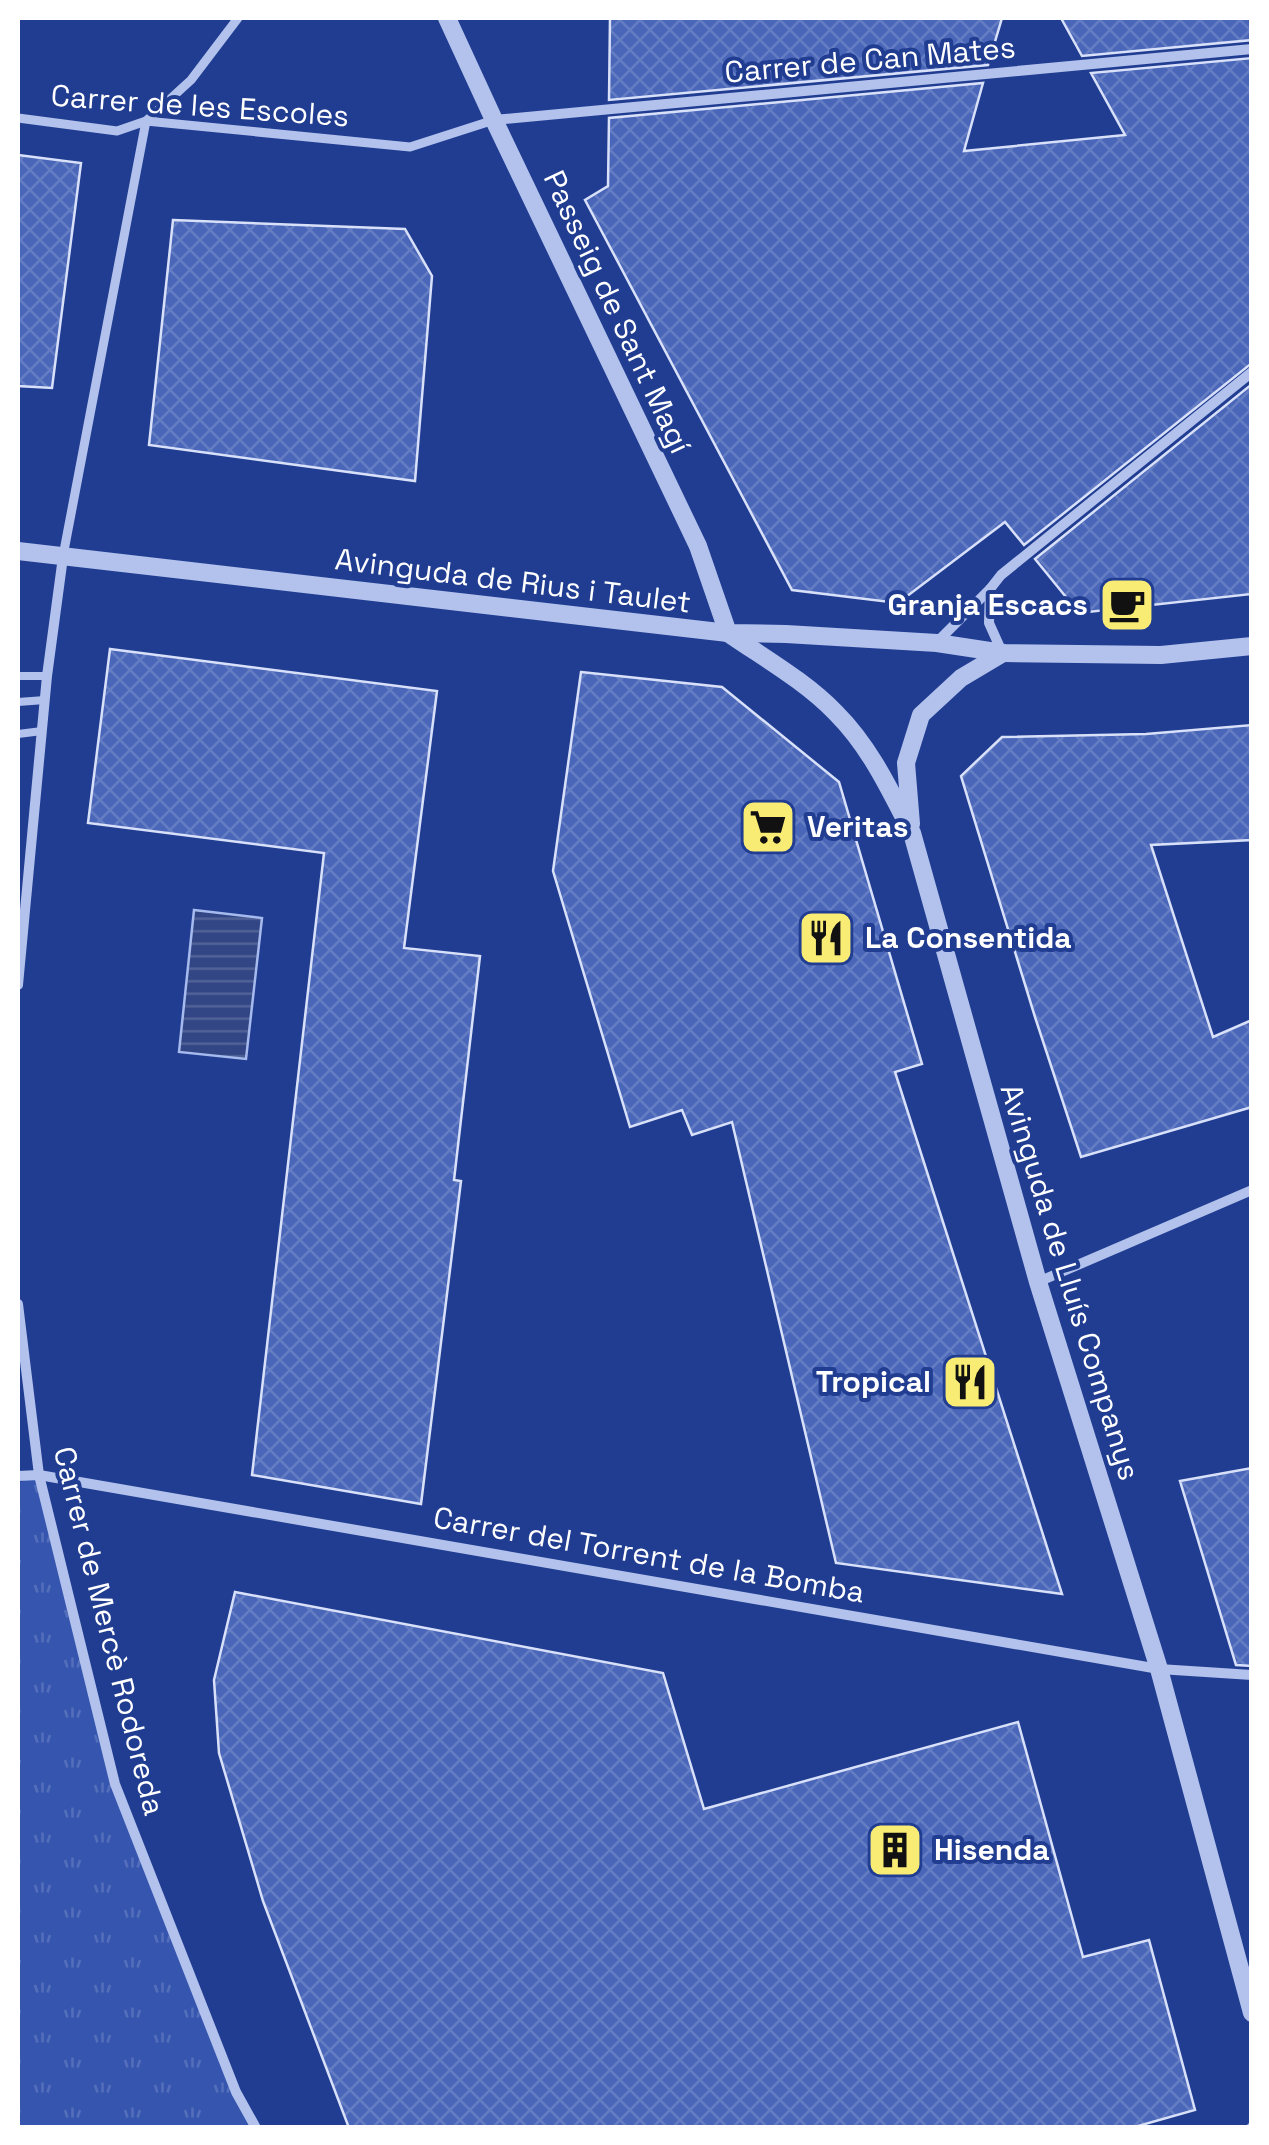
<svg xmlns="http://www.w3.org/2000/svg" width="1269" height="2145" font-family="'Space Grotesk',sans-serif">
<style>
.park{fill:url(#park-tufts)}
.water{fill:url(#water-rules);stroke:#a6baee;stroke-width:2.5}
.building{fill:url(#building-cross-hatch);stroke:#d8e1f9;stroke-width:2.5}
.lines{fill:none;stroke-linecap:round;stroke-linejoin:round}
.service{stroke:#b2c2ed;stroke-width:8}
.pedestrian{stroke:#b2c2ed;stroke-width:9}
.minor{stroke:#b2c2ed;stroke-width:10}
.tertiary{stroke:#b2c2ed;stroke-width:18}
.labels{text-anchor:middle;stroke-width:8;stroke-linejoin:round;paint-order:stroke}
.street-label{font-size:30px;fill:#fff;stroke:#213d91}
.poi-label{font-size:30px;font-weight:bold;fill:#fff;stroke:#213d91;text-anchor:start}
</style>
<defs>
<pattern id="park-tufts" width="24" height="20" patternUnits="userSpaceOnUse" patternTransform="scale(2.5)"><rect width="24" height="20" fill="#3555ae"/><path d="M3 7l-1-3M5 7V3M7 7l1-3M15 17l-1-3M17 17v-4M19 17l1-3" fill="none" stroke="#536eba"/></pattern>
<pattern id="water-rules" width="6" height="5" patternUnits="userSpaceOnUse" patternTransform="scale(2.5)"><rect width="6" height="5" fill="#324685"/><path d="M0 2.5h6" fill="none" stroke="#516297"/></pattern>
<pattern id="building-cross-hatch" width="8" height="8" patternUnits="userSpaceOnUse" patternTransform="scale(2.5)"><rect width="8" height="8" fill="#4a66b8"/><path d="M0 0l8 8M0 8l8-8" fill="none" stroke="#657dc3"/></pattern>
</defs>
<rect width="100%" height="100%" fill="#213d91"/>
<path class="park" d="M 39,1475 L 115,1784 L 253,2127 L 21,2128 L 18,2125 L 18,1483 Z"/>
<path class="water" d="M 194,910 L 262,918 L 246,1059 L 179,1052 Z"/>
<g class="building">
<path d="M 610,18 L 1002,18 L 988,65 L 609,100 Z"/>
<path d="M 1061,18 L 1252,18 L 1252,40 L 1082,56 Z"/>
<path d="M 1252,58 L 1252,363 L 1024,545 L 1005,522 L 898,603 L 792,590 L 585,200 L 608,186 L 609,118 L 983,83 L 964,151 L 1125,135 L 1091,73 Z"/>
<path d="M 18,155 L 81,163 L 52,388 L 18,386 Z"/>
<path d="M 173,220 L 405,229 L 432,276 L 415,481 L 149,445 Z"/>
<path d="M 1252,384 L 1252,594 L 1079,613 L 1035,559 Z"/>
<path d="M 110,649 L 437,691 L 404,948 L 480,956 L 454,1180 L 461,1181 L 421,1504 L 252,1475 L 324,853 L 88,823 Z"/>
<path d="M 581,672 L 722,687 L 839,782 L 922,1064 L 895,1072 L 1062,1594 L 836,1563 L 732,1122 L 692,1135 L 682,1110 L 630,1127 L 553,871 Z"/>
<path d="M 1252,725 L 1252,840 L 1151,845 L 1213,1037 L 1252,1020 L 1252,1107 L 1081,1157 L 1035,1017 L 961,776 L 1002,737 L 1146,734 Z"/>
<path d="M 1252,1468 L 1252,1666 L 1236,1665 L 1180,1481 Z"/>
<path d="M 235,1592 L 663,1673 L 704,1809 L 1018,1722 L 1083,1957 L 1149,1940 L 1195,2110 L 1131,2128 L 349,2128 L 263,1901 L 219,1753 L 214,1680 Z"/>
</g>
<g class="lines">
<g class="service">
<path d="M 18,676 L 47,676"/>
<path d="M 18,702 L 45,700"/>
<path d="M 18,734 L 42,731"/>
</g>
<g class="pedestrian">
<path d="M 18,118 L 117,131 L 146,121 L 410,147 L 494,120"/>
<path d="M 63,556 L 146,121 L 191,80 L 238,18"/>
</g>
<g class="minor">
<path d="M 494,120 L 1252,49"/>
<path d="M 937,642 L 990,589"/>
<path d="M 1002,652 L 989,623 L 990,589 L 1001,575 L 1252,372"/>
<path d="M 18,985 L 47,676 L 63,557"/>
<path d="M 1038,1282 L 1252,1190"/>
<path d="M 18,1304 L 39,1475 L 115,1784 L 236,2092 L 256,2128"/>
<path d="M 18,1476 L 39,1475 L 1159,1669 L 1252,1675"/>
<path d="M 1251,2128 L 1252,2127"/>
</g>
<g class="tertiary">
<path d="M 447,18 L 494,120 L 698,546 L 728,633"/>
<path d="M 18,551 L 728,633 L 786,634 L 937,643 L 1003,653 L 1161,655 L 1252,646"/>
<path d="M 728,633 C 764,658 805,681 836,713 C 870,747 890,790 912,833 L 1038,1282 L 1159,1669 L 1252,2013"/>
<path d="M 911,824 L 906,763 L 921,715 L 961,678 L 1003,653"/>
</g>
</g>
<defs>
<g id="cafe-square" transform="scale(2.875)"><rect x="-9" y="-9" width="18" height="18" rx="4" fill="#f9ec74" stroke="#213d91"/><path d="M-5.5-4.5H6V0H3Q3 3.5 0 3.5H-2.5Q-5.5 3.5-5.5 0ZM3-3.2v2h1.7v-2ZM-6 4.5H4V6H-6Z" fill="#111"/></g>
<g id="supermarket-square" transform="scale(2.875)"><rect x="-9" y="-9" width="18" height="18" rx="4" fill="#f9ec74" stroke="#213d91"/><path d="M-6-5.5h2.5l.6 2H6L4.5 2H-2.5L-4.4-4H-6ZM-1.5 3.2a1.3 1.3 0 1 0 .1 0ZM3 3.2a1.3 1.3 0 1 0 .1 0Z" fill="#111"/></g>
<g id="restaurant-square" transform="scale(2.875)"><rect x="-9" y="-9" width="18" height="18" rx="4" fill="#f9ec74" stroke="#213d91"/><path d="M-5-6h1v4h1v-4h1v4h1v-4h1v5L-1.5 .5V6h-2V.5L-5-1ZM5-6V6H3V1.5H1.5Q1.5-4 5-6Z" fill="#111"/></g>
<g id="building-square" transform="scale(2.875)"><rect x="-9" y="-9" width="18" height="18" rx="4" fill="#f9ec74" stroke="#213d91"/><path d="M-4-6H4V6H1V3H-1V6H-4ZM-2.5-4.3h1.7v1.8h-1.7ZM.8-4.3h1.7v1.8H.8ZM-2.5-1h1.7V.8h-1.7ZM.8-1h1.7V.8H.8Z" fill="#111"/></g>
</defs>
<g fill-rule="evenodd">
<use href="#cafe-square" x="1127" y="605"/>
<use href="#supermarket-square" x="768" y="827"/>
<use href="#restaurant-square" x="826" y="938"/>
<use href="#restaurant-square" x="970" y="1382"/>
<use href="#building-square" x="895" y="1850"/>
</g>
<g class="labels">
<g class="street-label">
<text transform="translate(870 60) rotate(-5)" y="10">Carrer de Can Mates</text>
<text transform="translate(200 106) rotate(4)" y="10">Carrer de les Escoles</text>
<text transform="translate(617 312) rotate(65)" y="10">Passeig de Sant Magí</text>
<text transform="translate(513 581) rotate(7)" y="10">Avinguda de Rius i Taulet</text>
<text transform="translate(1070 1282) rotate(73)" y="10">Avinguda de Lluís Companys</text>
<text transform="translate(649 1555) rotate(10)" y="10">Carrer del Torrent de la Bomba</text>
<text transform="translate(109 1631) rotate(76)" y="10">Carrer de Mercè Rodoreda</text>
</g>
<g class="poi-label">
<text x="1088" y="615" text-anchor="end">Granja Escacs</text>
<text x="807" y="837">Veritas</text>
<text x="865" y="948">La Consentida</text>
<text x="931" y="1392" text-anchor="end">Tropical</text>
<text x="934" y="1860">Hisenda</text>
</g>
</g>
<rect width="1269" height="2145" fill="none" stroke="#ffffff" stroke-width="40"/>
</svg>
